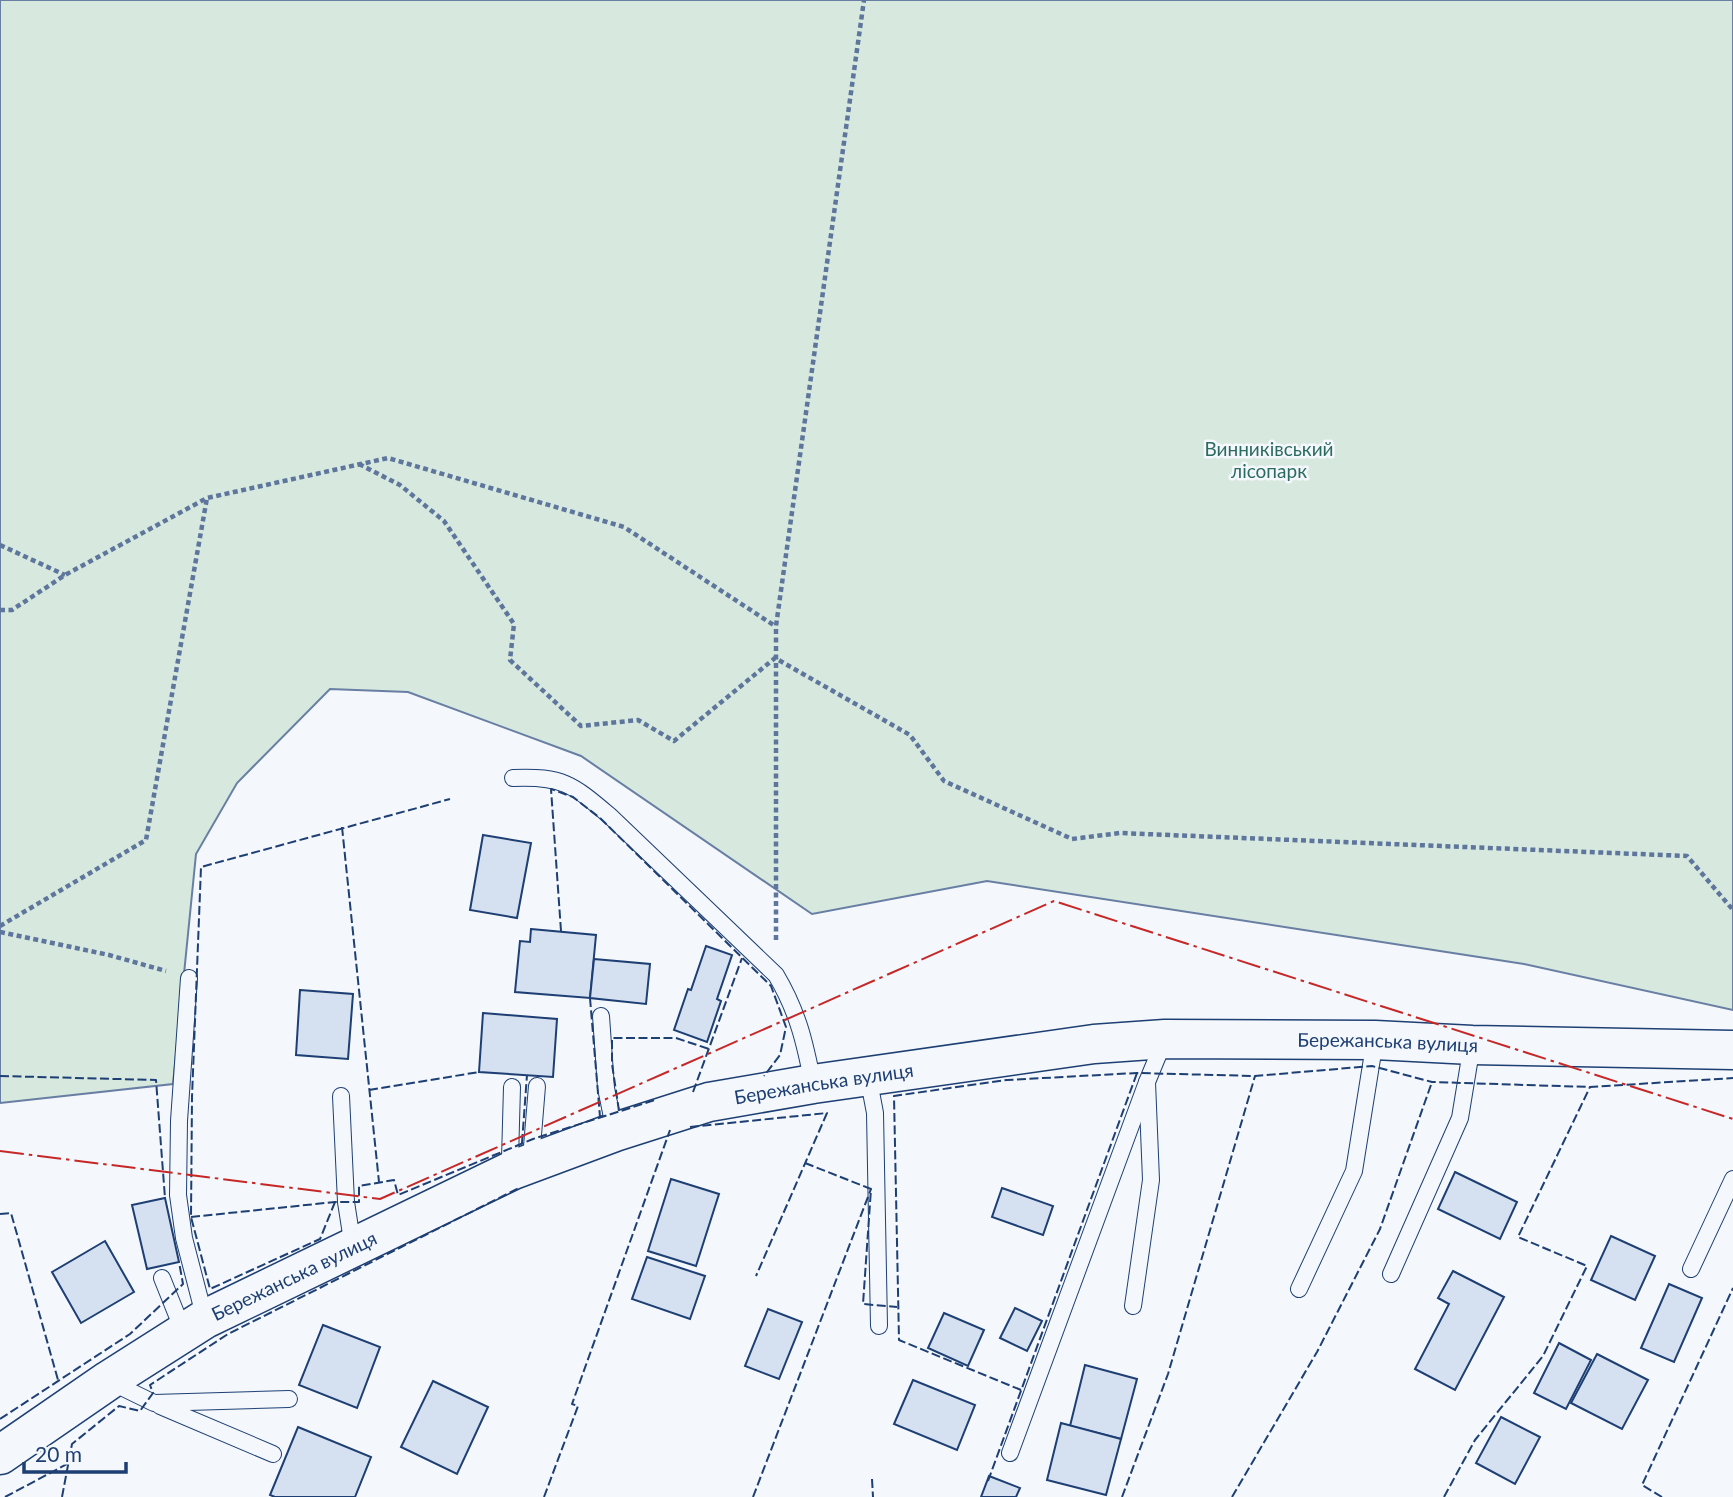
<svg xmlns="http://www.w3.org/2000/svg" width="1733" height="1497" font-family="Lato,sans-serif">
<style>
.green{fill:#d7e8df;stroke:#687fa3;stroke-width:2}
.building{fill:#d5e0f0;stroke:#1d3f73;stroke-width:2}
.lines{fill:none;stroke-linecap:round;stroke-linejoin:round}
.service-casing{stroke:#1d3f73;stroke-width:18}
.tertiary-casing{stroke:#1d3f73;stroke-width:41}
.path{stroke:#5e769c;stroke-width:4.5;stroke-dasharray:5 3.5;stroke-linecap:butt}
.service{stroke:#f4f7fb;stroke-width:16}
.tertiary{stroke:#f4f7fb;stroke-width:38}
.fence{stroke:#1d3f73;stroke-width:2;stroke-dasharray:9 3.5;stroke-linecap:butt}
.power{stroke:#c62828;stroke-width:2;stroke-dasharray:24 5 3.5 5;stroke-linecap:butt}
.labels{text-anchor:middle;stroke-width:5;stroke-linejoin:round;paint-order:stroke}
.park-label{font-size:19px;fill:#2c6c60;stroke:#f4f7fb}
.street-label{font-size:19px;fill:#1d3f73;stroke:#f4f7fb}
</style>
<rect width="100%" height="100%" fill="#f4f7fb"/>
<path class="green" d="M 0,0 L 1733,0 L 1733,1010 L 1524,964 L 987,881 L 812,914 L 581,756 L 408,692 L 330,689 L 237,783 L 196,854 L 173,1084 L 0,1103 Z"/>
<g class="building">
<path d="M 483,835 L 531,843 L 517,918 L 470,910 Z"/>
<path d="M 531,929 L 596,935 L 590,998 L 515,992 L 520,941 L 530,942 Z"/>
<path d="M 706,946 L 732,955 L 717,999 L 721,1001 L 707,1042 L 674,1030 L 688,989 L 691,990 Z"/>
<path d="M 594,959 L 650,964 L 646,1004 L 590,998 Z"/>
<path d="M 300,990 L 353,994 L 348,1059 L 296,1055 Z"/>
<path d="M 483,1013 L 557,1019 L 553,1077 L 479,1072 Z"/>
<path d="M 1455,1172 L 1517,1202 L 1500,1239 L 1438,1209 Z"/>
<path d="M 671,1179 L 719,1194 L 696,1266 L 648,1251 Z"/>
<path d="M 1002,1188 L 1053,1206 L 1043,1235 L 992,1217 Z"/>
<path d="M 165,1198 L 179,1262 L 147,1269 L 132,1205 Z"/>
<path d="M 1611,1236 L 1655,1256 L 1635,1300 L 1591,1280 Z"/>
<path d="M 105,1241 L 134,1292 L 81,1323 L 52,1272 Z"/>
<path d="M 647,1257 L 705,1276 L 690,1319 L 632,1299 Z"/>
<path d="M 1453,1271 L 1504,1297 L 1455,1390 L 1415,1369 L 1449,1304 L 1438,1298 Z"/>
<path d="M 1669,1284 L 1702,1298 L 1674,1362 L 1641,1348 Z"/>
<path d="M 1015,1308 L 1042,1321 L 1027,1351 L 1000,1338 Z"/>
<path d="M 768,1309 L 802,1322 L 779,1379 L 745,1366 Z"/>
<path d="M 944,1313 L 984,1330 L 968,1366 L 928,1348 Z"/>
<path d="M 323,1325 L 380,1347 L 357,1408 L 299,1385 Z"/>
<path d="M 1559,1343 L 1591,1360 L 1566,1409 L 1534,1393 Z"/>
<path d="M 1597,1354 L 1648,1380 L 1622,1429 L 1571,1403 Z"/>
<path d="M 1085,1365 L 1137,1379 L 1121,1439 L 1070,1426 Z"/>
<path d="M 913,1380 L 975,1405 L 957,1450 L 894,1424 Z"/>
<path d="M 433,1381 L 488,1407 L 457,1474 L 401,1447 Z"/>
<path d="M 1501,1417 L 1540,1437 L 1515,1484 L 1476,1463 Z"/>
<path d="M 1061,1423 L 1121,1439 L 1106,1495 L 1047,1480 Z"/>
<path d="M 298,1427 L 371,1457 L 355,1497 L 275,1497 L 270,1495 Z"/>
<path d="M 989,1476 L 1020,1488 L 1016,1497 L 981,1497 Z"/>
</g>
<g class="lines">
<g class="service-casing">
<g id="service">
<path d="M 513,778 C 563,776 572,784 610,816 L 776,975 C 798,1012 805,1043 813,1084"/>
<path d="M 189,978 L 179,1121 L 178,1195 L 184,1238 L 205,1319"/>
<path d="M 601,1016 L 606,1088 L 615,1132"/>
<path d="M 868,1076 L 875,1113 L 879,1326"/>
<path d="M 512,1087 L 510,1159 L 513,1170"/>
<path d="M 341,1096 L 346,1202 L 353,1247"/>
<path d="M 535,1161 L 532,1147 L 537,1086"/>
<path d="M 1691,1269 L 1733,1179"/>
<path d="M 1391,1274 L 1460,1118 L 1472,1045"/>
<path d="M 162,1278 L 184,1333"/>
<path d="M 1299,1289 L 1354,1171 L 1375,1040"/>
<path d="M 1133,1306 L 1151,1180 L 1147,1082 L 1164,1041"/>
<path d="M 111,1382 L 154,1403 L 289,1399"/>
<path d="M 160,1406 L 273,1454"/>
<path d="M 1010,1453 L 1147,1082"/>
</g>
</g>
<g class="tertiary-casing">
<g id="tertiary">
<path id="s1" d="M 0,1455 L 109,1380 L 205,1319 L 513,1170 L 615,1132 L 709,1102 L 813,1084 L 1094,1044 L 1165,1039 L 1375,1040 L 1472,1045 L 1733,1050"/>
</g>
</g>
<g class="path">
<path d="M 359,464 L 400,485 L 444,521 L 514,624 L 510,660 L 581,726 L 638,720 L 674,741 L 775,658 L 910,735 L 944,781 L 1072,839 L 1120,833 L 1687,856 L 1733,910"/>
<path d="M 0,545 L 65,575"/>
<path d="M 0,610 L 12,610 L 65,575 L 207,498 L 388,458 L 624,527 L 775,626"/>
<path d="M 0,926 L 146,840 L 207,498"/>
<path d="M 0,932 L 109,955 L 166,971"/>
<path d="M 776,940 L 776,626 L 864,0"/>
</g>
<use href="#service" class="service"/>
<use href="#tertiary" class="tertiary"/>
<g class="fence">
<path d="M 342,827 L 379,1182"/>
<path d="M 561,931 L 551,789 L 573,797 L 600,818 L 771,986 L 786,1027 L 780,1055 L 764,1076"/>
<path d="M 590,998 L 600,1117"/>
<path d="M 0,1076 L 156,1080 L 165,1198"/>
<path d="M 369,1090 L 479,1072"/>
<path d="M 693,1092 L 742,958"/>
<path d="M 619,1111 L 612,1064 L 612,1038 L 676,1038 L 709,1049"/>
<path d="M 690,1127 L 827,1113 L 756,1276"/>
<path d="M 522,1143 L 527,1075"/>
<path d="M 805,1163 L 871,1189 L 863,1304 L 897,1307"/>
<path d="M 335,1202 L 320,1239 L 210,1289 L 191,1217 L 192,1097 L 201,867 L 450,799"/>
<path d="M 0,1214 L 11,1213 L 58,1380"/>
<path d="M 191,1217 L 335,1202 L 359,1202 L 359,1186 L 394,1180 L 398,1195 L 533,1139 L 655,1100"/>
<path d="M 1021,1390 L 899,1340 L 894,1096 L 1007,1080 L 1137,1073 L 1255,1076 L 1372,1066 L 1432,1082 L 1590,1087 L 1733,1078"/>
<path d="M 0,1419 L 130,1334 L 183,1284 L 179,1262"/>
<path d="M 872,1479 L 873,1497"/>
<path d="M 988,1481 L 1137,1073"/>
<path d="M 5,1497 L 69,1463"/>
<path d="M 62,1497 L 72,1444 L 119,1406 L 140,1411 L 153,1393 L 150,1385 L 228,1334 L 519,1188"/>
<path d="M 544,1497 L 578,1406 L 572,1404 L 670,1130"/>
<path d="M 753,1497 L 871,1189"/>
<path d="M 1122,1497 L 1168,1374 L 1255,1076"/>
<path d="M 1232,1497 L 1317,1352 L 1380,1229 L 1432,1082"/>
<path d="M 1444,1497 L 1475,1440 L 1543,1356 L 1587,1266 L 1518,1237 L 1590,1087"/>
<path d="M 1662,1497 L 1642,1485 L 1733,1288"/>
</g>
<path class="power" d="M 0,1151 L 380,1199 L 1054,901 L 1733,1119"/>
</g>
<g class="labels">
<g class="park-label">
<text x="1269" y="456">Винниківський<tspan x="1269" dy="22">лісопарк</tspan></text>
</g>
<g class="street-label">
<text dy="7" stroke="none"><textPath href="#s1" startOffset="1479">Бережанська вулиця</textPath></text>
<text dy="7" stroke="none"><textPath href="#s1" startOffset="912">Бережанська вулиця</textPath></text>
<text dy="7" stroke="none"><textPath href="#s1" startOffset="345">Бережанська вулиця</textPath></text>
</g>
</g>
<path d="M24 1462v10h102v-10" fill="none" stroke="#1d3f73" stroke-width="3.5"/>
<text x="35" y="1462" font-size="21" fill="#1d3f73" stroke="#f4f7fb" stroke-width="5" paint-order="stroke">20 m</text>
</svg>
